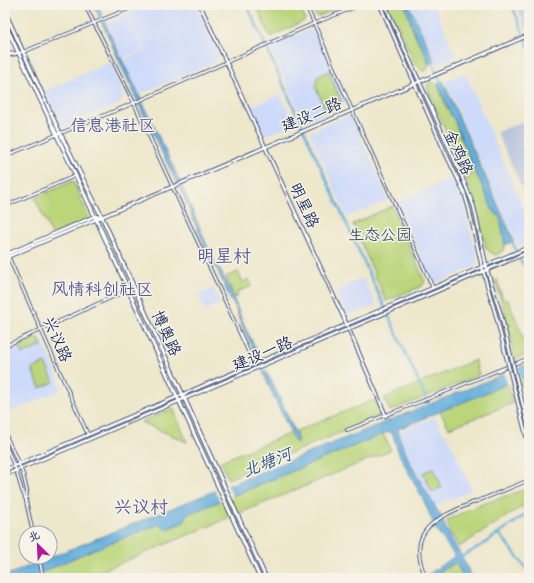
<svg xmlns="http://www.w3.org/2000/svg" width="534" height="583" font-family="Caveat,'LXGW WenKai TC',sans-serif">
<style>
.built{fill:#cedafa}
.industrial{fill:#b9c4de}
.green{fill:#bad57a;stroke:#6a826c}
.water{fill:#65afdd;stroke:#406f9e}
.pier{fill:#ede7cb}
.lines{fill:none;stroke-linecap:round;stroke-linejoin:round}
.canal{stroke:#65afdd;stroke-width:2.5}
.tertiary-casing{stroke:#3a4b6e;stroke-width:4}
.secondary-casing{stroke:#3a4b6e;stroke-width:4.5}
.primary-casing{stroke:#3a4b6e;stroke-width:5}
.tertiary{stroke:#fff;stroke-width:2}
.secondary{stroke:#fff;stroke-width:2.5}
.primary{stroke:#fff;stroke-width:3}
.secondary-bridge-casing{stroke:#3a4b6e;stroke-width:4.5;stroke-linecap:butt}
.secondary-bridge{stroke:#fff;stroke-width:2.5}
.labels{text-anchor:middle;stroke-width:3;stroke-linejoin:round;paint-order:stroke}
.street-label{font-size:16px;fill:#1b2f5e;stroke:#f7f3e8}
.park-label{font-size:16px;fill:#435865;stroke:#f7f3e8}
.neighbourhood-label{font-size:17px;fill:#565b95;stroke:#f7f3e8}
.water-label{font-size:17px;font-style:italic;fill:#315584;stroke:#f7f3e8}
.quarter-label{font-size:18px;fill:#565b95;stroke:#f7f3e8}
</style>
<rect width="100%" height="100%" fill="#f7f3e8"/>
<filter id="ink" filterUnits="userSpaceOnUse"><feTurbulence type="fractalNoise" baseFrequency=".025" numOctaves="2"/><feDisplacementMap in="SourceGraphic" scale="8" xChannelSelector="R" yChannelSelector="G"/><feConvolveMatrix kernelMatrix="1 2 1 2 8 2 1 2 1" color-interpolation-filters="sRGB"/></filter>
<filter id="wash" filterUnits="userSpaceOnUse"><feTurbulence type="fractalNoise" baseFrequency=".012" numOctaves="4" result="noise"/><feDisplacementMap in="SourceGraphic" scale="16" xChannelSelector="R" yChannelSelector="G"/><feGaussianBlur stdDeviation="0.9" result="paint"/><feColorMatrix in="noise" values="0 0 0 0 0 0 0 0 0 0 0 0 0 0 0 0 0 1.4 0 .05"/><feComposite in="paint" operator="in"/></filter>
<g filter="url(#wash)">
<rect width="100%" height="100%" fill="#ede7cb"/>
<g class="built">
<path d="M 146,5 L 196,5 L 219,55 L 217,61 L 139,94 L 124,61 L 143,50 L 144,46 L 129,13 Z"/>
<path d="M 410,5 L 434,5 L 456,57 L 437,65 Z"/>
<path d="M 128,13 L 143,46 L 141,50 L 123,59 L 106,23 Z"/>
<path d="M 310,29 L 316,34 L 346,100 L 342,106 L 304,122 L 270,47 Z"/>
<path d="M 110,62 L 124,95 L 120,103 L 65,127 L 60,123 L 45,91 Z"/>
<path d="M 465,73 L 529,221 L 529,242 L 518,246 L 445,81 Z"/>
<path d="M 280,94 L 294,124 L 267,135 L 263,132 L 251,107 Z"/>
<path d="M 348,116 L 351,116 L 388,198 L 386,201 L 347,217 L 310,132 Z"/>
<path d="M 449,179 L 455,182 L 462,198 L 477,257 L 477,263 L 473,267 L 438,282 L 432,281 L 397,203 Z"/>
<path d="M 363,278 L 376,305 L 350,315 L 346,313 L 336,291 Z"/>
<path d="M 213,288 L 220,303 L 205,310 L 198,295 Z"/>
<path d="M 37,336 L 41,338 L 61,385 L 61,390 L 5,415 L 5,350 Z"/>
<path d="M 435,417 L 443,434 L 446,433 L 472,490 L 435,507 L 405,450 L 399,433 L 400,431 Z"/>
</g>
<g class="industrial">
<path d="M 516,5 L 529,5 L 529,27 L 526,29 Z"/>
<path d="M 529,119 L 529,204 L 497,132 Z"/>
</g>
<g class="green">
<path d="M 256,5 L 299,5 L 305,19 L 304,21 L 270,37 Z"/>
<path d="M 311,5 L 348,5 L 316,17 Z"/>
<path d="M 388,5 L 405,5 C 409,15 411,28 416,38 C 422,47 430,58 428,69 L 423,72 L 415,64 Z"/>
<path d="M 329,71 L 341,101 L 340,104 L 326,111 L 315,86 L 317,85 L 316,81 L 318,76 Z"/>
<path d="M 433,82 L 438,86 L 447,109 L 454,119 L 459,134 L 491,205 L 492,209 L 500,218 L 505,245 L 502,252 L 496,255 L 491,253 L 488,249 L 486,249 L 474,199 L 466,178 L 472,175 L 466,161 L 460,164 L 428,90 L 428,84 Z"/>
<path d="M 73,181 L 90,219 L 52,235 L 35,198 Z"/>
<path d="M 392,206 L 425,282 L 422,286 L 386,301 L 353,224 Z"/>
<path d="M 238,272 L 243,282 L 249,279 L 252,286 L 237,292 L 238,297 L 234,297 L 226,277 Z"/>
<path d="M 497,279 L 503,300 L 508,300 L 529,352 L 529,353 L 515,359 L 505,313 L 495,281 Z"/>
<path d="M 38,337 L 42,346 L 22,354 L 18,346 Z"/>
<path d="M 475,360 L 479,375 L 390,411 L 384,398 Z"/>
<path d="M 45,363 L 54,382 L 40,388 L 32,369 Z"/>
<path d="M 529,375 L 529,391 L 526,383 L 509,389 L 513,403 L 449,428 L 440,411 Z"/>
<path d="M 374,400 L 380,413 L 378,417 L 228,479 L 221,461 Z"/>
<path d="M 173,408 L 187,442 L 141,422 Z"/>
<path d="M 383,434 L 391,450 L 85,578 L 29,578 L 92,550 L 160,524 L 166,529 L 184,522 L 186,515 Z"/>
<path d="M 433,468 L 442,487 L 432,492 L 423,473 Z"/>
<path d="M 529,488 L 529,502 L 459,547 L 449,530 L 447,520 L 477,506 Z"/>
<path d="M 455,563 L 457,564 L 463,578 L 431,578 Z"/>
</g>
<g class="water">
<path d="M 94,5 L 98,5 L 108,30 L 177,175 L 213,259 L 221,272 L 232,294 L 243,323 L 258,353 L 256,354 L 241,324 L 235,306 L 231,301 L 218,271 L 211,261 L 186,202 L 140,107 Z"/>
<path d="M 405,5 L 409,5 L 435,62 L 429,64 L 421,44 L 416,37 Z"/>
<path d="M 443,81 L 514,241 L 505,245 L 500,218 L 492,209 L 480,181 L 476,174 L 454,119 L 451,116 L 438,83 Z"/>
<path d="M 529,364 L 529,375 L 398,429 C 400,449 423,486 434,505 C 438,512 444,519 445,527 L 463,559 L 472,578 L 463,578 L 457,564 L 455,563 L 428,578 L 423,578 L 455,556 L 435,528 L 424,501 L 399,454 L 393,435 L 391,432 L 388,432 L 186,515 L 184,522 L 166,529 L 160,524 L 92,550 L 29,578 L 5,578 L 5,576 L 46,559 Z"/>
<path d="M 265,370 L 272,382 L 296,434 L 298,441 L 296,443 L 293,438 L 264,375 L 263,371 Z"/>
</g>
<g class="pier">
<path d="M 517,367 L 521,380 L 508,385 L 504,372 Z"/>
<path d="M 227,484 L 233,497 L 220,502 L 214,489 Z"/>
</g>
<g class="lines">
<g class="canal">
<path d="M 247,5 L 430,407"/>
<path d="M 512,5 L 529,48"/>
<path d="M 432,62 L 442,85"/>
<path d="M 5,137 L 10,148"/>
<path d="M 512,241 L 522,264"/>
<path d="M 499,533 L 529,572"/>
<path d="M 459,558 L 482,545 L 529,512"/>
</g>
</g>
</g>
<g filter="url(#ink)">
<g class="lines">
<g class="tertiary-casing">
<g id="tertiary">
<path d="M 85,5 L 134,103 L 254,364"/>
<path d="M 306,5 L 352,110 L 433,288"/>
<path d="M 5,54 C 11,53 17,54 23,52 L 138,5"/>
<path d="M 5,56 L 16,54"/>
<path d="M 5,156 L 134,103 L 315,23 L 360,5"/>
<path d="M 5,206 L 75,176"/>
<path d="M 5,249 L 88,435"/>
<path d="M 5,346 L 128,290"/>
<path d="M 347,430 L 422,401 L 529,358"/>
<path d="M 5,433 L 23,474 L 27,491 L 26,501 L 33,533"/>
<path d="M 5,444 L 16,470 L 22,491 L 26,500"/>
<path d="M 39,557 L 43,578"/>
<path d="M 426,578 C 405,531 434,519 472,503 C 491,496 510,488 529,480"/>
</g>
</g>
<g class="secondary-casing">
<g id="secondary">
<path d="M 200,5 L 347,325 L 386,416"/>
<path d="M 380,5 L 445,152 L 464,192 L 469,209 L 482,267 L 496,316"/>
<path d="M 385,5 L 460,172 L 474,207 L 487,270 L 501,315"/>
<path d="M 5,255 L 95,216 L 101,217"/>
<path d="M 5,258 L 529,35"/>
<path d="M 524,427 L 529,447"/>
<path d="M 5,470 L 529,247"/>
<path d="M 5,475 L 529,252"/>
</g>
</g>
<g class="primary-casing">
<g id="primary">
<path d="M 5,12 L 60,133 L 102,217 L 266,578"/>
<path d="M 5,24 L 96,219 L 260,578"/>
</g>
</g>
<use href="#tertiary" class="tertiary"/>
<use href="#secondary" class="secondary"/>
<use href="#primary" class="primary"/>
<g class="secondary-bridge-casing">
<g id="secondary-bridge">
<path d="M 501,315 L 528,426"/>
<path d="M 496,316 L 524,427"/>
</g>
</g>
<use href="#secondary-bridge" class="secondary-bridge"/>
</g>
</g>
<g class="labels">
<g class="street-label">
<text transform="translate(311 114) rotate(-23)" y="6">建设二路</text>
<text transform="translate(459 152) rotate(65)" y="6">金鸡路</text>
<text transform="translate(305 205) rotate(65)" y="6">明星路</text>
<text transform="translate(167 333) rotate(65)" y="6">博奥路</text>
<text transform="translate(58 339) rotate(66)" y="6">兴议路</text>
<text transform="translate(262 353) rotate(-23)" y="6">建设一路</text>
</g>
<g class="park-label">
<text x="380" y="240">生态公园</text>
</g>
<g class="neighbourhood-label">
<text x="113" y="131">信息港社区</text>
<text x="102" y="295">风情科创社区</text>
</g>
<g class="water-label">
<text transform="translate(267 462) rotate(-22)" y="6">北塘河</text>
</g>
<g class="quarter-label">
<text x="224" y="262">明星村</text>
<text x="141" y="513">兴议村</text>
</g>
</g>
<rect width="534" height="583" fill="none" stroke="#f7f3e8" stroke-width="20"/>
<g transform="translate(38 545) rotate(336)"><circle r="19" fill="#f7f3e8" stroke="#9fa5b1"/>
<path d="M0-3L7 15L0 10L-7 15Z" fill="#b5179e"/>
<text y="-6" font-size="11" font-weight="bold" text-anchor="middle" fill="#1b2f5e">北</text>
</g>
</svg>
